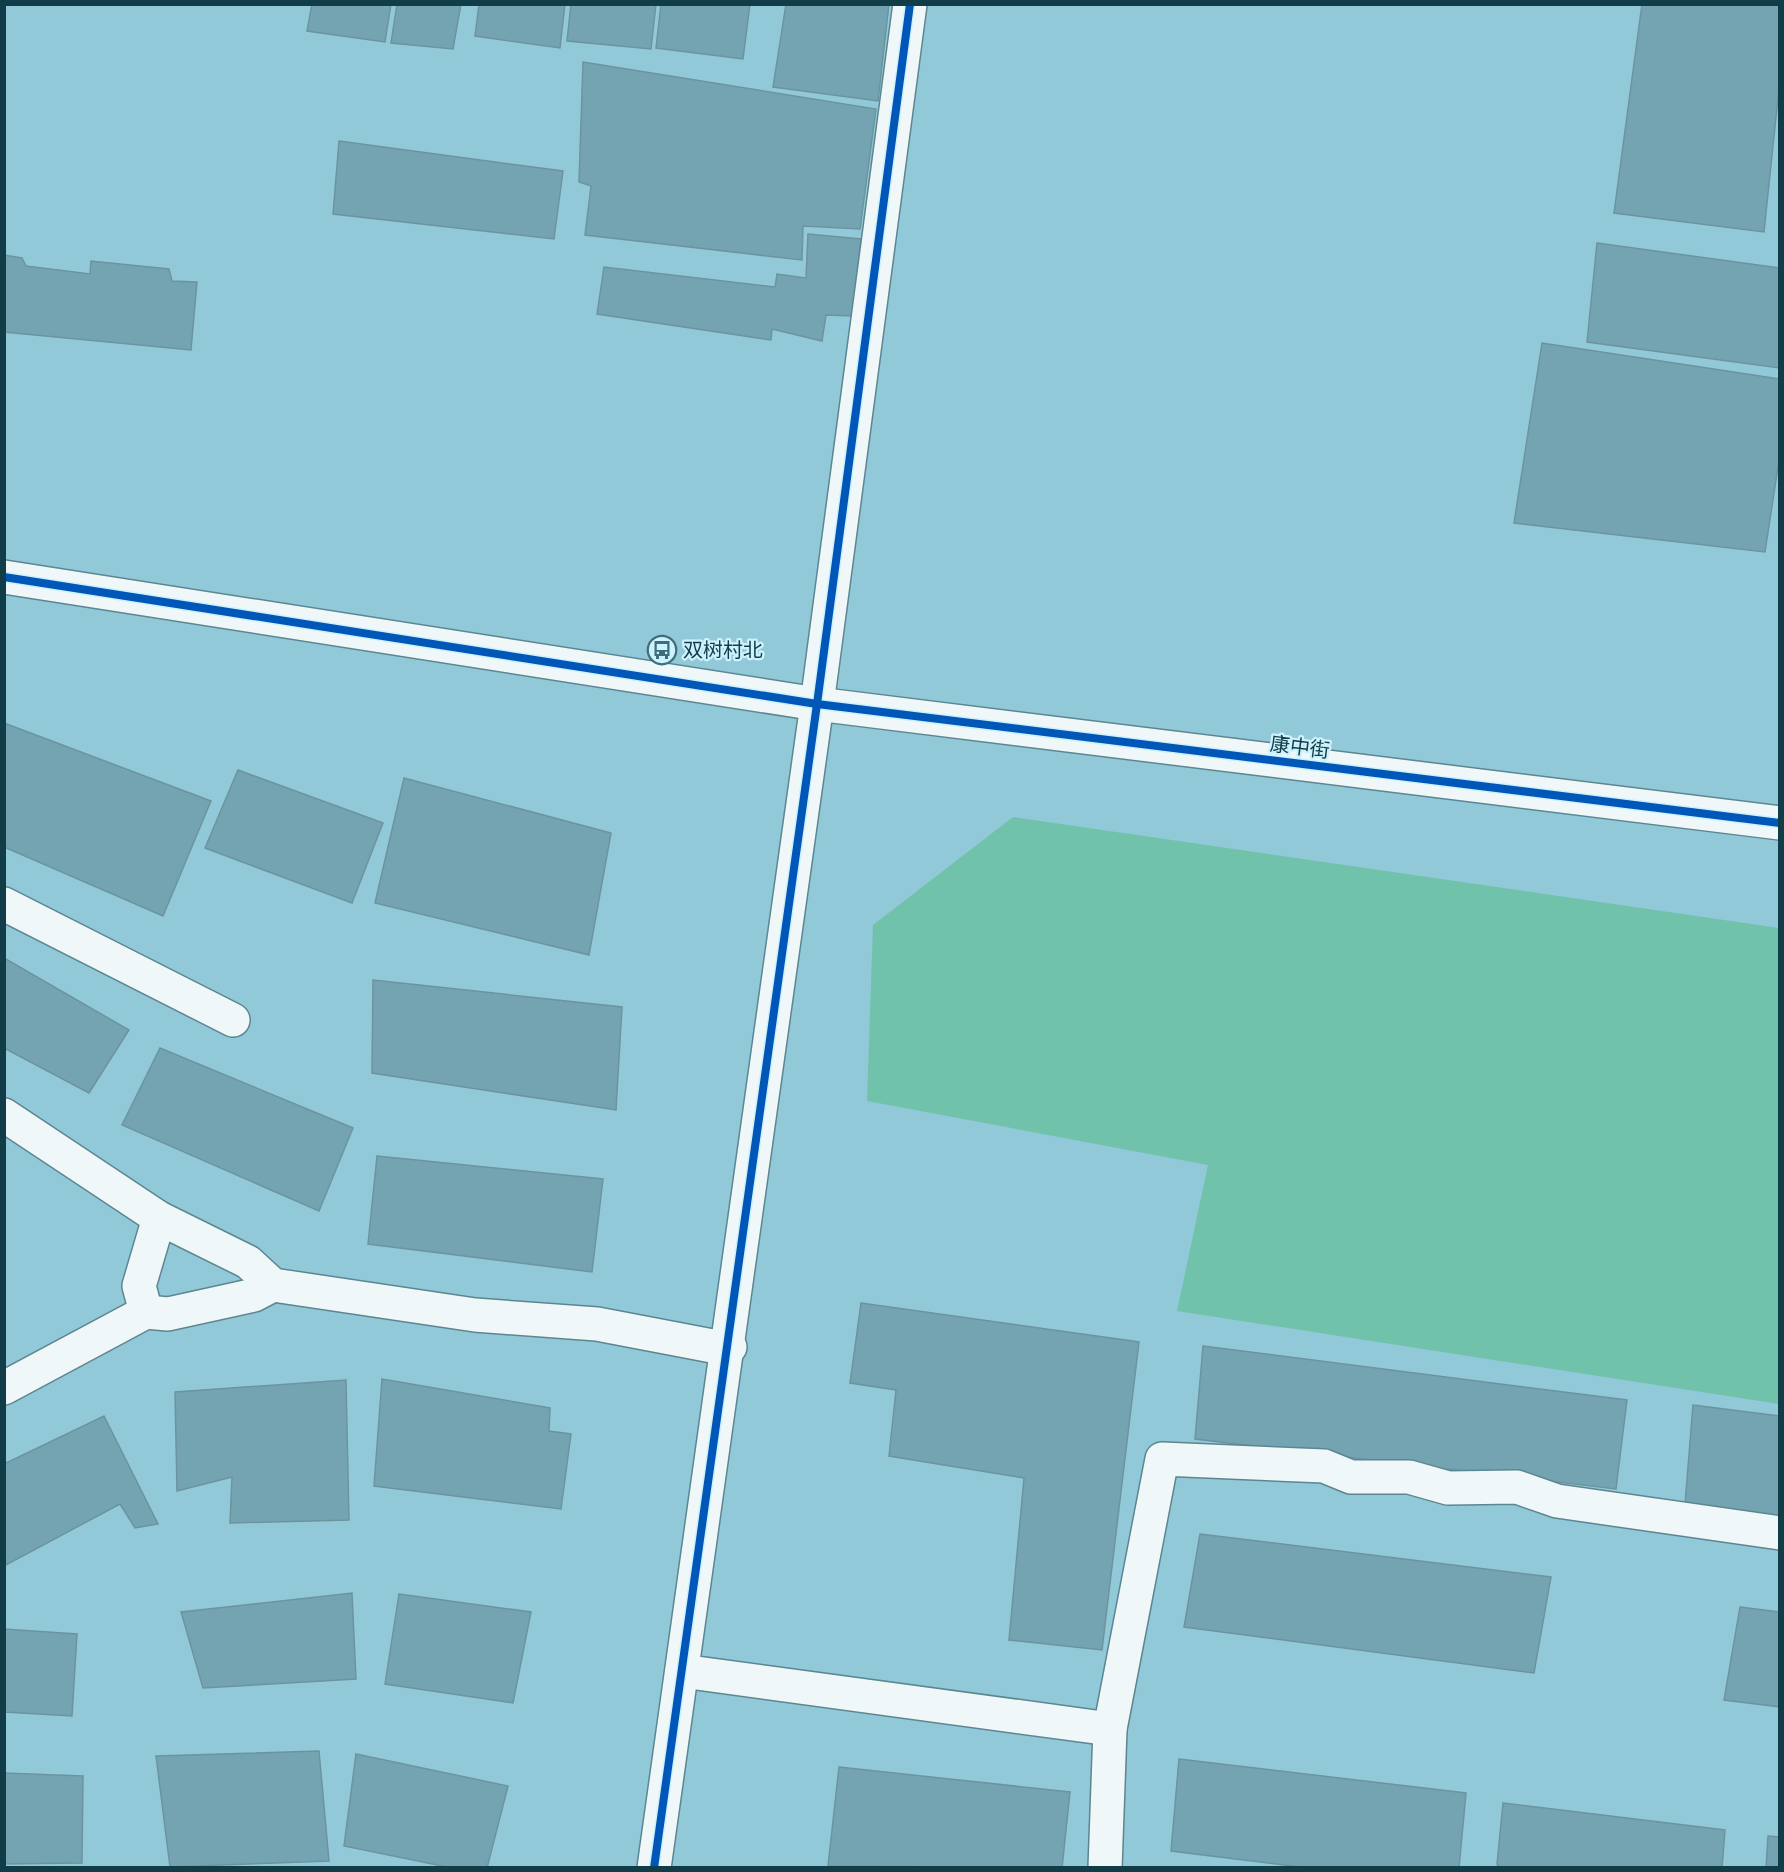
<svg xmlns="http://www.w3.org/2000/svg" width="1784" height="1872" font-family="'Public Sans','Noto Sans SC',sans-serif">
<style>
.green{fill:#70c2ab}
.building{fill:#74a4b1;stroke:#6c949f;stroke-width:1.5}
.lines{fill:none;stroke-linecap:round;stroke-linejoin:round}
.minor-casing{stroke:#5c8691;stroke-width:36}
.tertiary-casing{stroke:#5c8691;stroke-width:36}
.minor{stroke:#eff7f9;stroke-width:33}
.tertiary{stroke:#eff7f9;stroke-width:33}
.cycleway-casing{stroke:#cdf2fd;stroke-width:11}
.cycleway{stroke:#0057b8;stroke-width:8}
.labels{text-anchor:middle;stroke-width:4.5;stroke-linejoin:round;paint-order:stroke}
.poi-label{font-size:20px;fill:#113d48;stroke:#cdf2fd;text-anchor:start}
.street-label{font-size:20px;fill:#113d48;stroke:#cdf2fd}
</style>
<rect width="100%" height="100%" fill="#92c9d9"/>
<path class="green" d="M 1013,817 L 1779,928 L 1779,1404 L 1177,1311 L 1208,1165 L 867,1101 L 873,925 Z"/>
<g class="building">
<path d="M 312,4 L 391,4 L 385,42 L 307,31 Z"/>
<path d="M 397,4 L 461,4 L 453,49 L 391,43 Z"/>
<path d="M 479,4 L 565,4 L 560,48 L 475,36 Z"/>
<path d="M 571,4 L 656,4 L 651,49 L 567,41 Z"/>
<path d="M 661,4 L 750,4 L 743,59 L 656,48 Z"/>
<path d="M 786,4 L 889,4 L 878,101 L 773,87 Z"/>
<path d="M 1642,4 L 1780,4 L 1780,79 L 1764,232 L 1614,213 Z"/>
<path d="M 583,62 L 876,109 L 860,229 L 803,226 L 802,260 L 585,235 L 591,186 L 579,182 Z"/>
<path d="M 339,141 L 563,171 L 554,239 L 333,214 Z"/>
<path d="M 808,234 L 861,239 L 853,316 L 826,315 L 822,341 L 772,329 L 771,340 L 597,314 L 604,267 L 775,287 L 777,274 L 806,278 Z"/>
<path d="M 1597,243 L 1780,268 L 1780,368 L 1587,342 Z"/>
<path d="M 4,255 L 22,258 L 26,266 L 90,274 L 91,261 L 169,269 L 172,281 L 197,282 L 191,350 L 4,332 Z"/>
<path d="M 1542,343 L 1780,379 L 1780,454 L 1765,552 L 1514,523 Z"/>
<path d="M 4,723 L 211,801 L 163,916 L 4,847 Z"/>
<path d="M 238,770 L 383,823 L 352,903 L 205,848 Z"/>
<path d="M 404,778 L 611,833 L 589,955 L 375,903 Z"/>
<path d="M 4,958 L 129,1030 L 89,1093 L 4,1048 Z"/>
<path d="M 373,980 L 622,1007 L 616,1110 L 372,1073 Z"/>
<path d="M 160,1048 L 353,1128 L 319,1211 L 122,1125 Z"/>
<path d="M 377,1156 L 603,1179 L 592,1272 L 368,1244 Z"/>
<path d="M 861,1303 L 1139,1342 L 1102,1650 L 1009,1640 L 1024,1478 L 889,1456 L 896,1390 L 850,1383 Z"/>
<path d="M 1203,1346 L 1627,1400 L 1616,1489 L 1195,1439 Z"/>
<path d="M 382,1379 L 550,1408 L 549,1431 L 571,1434 L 561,1509 L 374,1486 Z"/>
<path d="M 346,1380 L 349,1520 L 230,1523 L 232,1477 L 177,1491 L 175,1392 Z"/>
<path d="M 1693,1405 L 1780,1416 L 1780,1516 L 1685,1504 Z"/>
<path d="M 104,1416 L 158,1524 L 135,1528 L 120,1504 L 4,1566 L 4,1464 Z"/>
<path d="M 1200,1534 L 1551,1577 L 1534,1673 L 1184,1627 Z"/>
<path d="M 352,1593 L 356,1679 L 203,1688 L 181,1612 Z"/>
<path d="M 399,1594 L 531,1612 L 513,1703 L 385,1684 Z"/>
<path d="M 1740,1607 L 1780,1612 L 1780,1707 L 1724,1700 Z"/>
<path d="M 4,1629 L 77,1634 L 72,1716 L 4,1712 Z"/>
<path d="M 319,1751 L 329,1861 L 170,1867 L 156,1756 Z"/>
<path d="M 356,1754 L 508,1786 L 487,1868 L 452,1868 L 344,1846 Z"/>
<path d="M 1179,1759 L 1466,1793 L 1459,1868 L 1309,1868 L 1171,1851 Z"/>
<path d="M 839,1767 L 1070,1792 L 1062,1868 L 828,1866 Z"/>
<path d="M 4,1773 L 83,1776 L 82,1863 L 4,1864 Z"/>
<path d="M 1503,1803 L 1725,1830 L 1722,1868 L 1500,1868 L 1497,1864 Z"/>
<path d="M 1768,1836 L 1780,1837 L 1780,1868 L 1766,1868 Z"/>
</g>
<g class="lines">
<g class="minor-casing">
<g id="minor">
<path d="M 4,577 L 817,704 L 1780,823"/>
<path d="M 4,904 L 233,1020"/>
<path d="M 4,1115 L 159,1218 L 248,1262 L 273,1285 L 475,1315 L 597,1324 L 728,1349 L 730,1347"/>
<path d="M 146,1312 L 139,1286 L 159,1218"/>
<path d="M 4,1388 L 146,1312 L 168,1314 L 254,1295 L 273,1285"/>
<path d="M 682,1671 L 1110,1729"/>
<path d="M 654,1868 L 817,704"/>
<path d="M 1105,1868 L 1110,1729 L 1162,1459 L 1324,1466 L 1351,1477 L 1409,1477 L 1448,1488 L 1517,1487 L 1557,1501 L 1780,1533"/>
</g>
</g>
<g class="tertiary-casing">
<path id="tertiary" d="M 817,704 L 910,4"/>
</g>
<use href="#minor" class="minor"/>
<use href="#tertiary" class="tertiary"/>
<g class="cycleway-casing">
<g id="cycleway">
<path d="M 4,577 L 817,704 L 1780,823"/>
<path d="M 654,1868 L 817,704 L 910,4"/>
</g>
</g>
<use href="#cycleway" class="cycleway"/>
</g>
<defs>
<g id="bus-ring" transform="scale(1.5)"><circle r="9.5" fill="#cdf2fd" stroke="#3e6e7b" stroke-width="1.5"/><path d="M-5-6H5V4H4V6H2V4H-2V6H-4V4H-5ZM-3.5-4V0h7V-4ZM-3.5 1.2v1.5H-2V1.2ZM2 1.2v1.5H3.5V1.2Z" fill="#3e6e7b"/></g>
</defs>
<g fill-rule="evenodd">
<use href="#bus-ring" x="662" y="650"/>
</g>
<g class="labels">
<g class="poi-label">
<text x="683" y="657">双树村北</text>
</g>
<g class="street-label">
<text transform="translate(1300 747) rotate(7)" y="7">康中街</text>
</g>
</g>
<rect width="1784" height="1872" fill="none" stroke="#113d48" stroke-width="12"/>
</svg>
